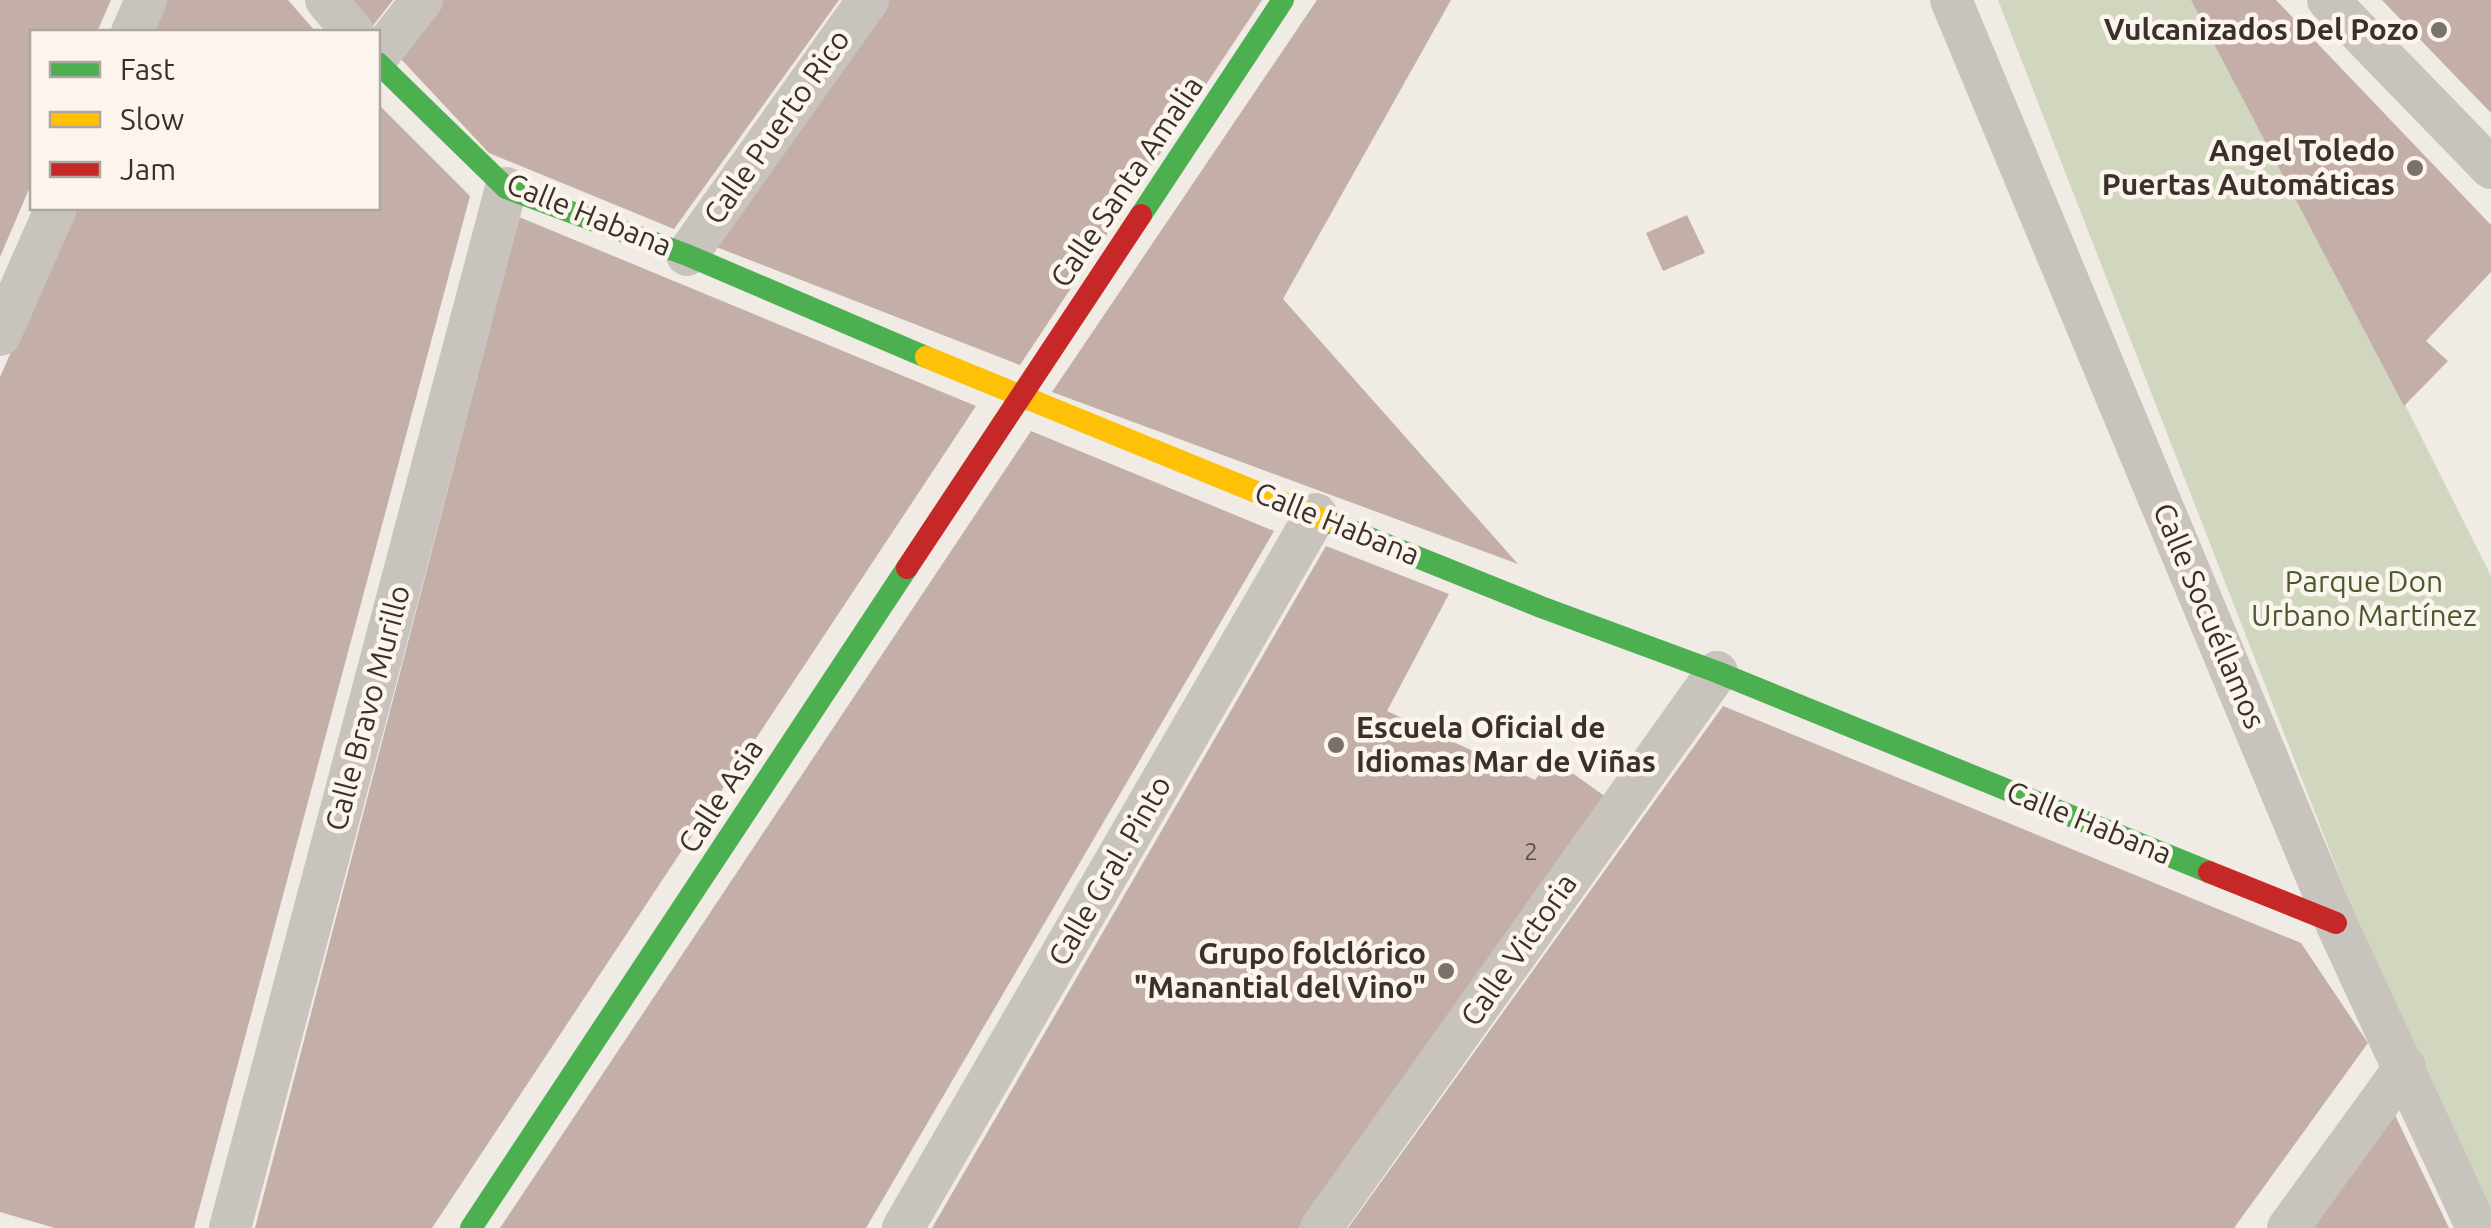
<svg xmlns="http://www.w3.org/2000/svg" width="2491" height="1228" font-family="Ubuntu,sans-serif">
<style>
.green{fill:#d1d6bf}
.building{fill:#c3afa7}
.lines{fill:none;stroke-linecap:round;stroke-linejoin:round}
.street{stroke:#c9c3be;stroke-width:42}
.fast{stroke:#4caf50;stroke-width:22}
.slow{stroke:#ffc107;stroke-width:22}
.jam{stroke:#c62828;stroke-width:22}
.poi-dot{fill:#7a716c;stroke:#fbf5ee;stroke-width:4}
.labels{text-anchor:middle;stroke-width:9;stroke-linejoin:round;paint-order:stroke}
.number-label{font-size:25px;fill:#5d504a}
.poi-label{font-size:30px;font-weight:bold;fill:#3b302b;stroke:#fbf5ee;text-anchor:end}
.street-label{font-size:30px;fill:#3b302b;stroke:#fbf5ee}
.park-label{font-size:30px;fill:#4a5a2e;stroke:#fbf5ee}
</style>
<rect width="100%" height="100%" fill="#f0ebe5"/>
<path class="green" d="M 1998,0 L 2202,0 L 2491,576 L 2491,1216 L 2360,928 Z"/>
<g class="building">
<path d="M 0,0 L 111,0 L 97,32 L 32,32 L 32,182 L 0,257 Z"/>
<path d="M 167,0 L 288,0 L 316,32 L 153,32 Z"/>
<path d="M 350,0 L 393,0 L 372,27 Z"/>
<path d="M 443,0 L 839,0 L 674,229 L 489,153 L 398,56 Z"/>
<path d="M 888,0 L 1262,0 L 1020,365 L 711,245 Z"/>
<path d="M 1317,0 L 1451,0 L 1283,299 L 1518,564 L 1052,392 Z"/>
<path d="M 2191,0 L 2276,0 L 2491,225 L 2491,272 L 2426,341 L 2448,361 L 2404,406 Z"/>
<path d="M 2382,0 L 2491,0 L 2491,113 Z"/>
<path d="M 378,104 L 470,196 L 194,1228 L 55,1228 L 0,1212 L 0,377 L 75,208 L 378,208 Z"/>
<path d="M 1687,215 L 1705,253 L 1663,271 L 1646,233 Z"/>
<path d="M 519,217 L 976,406 L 432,1228 L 255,1228 Z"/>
<path d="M 1031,431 L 1274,531 L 866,1228 L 500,1228 Z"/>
<path d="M 1326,546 L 1449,594 L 1387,711 L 1535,780 L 1551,758 L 1613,802 L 1299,1228 L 932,1228 Z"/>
<path d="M 1723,706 L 2301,943 L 2368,1043 L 2234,1228 L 1348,1228 Z"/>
<path d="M 2393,1111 L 2449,1228 L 2312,1228 Z"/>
</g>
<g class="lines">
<g class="street">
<path d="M 326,0 L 353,32"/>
<path d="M 1951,0 L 2336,923 L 2477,1228"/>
<path d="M 2328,0 L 2491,168"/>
<path d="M 132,32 L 146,0"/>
<path d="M 378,56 L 422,0"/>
<path d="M 687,255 L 868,0"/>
<path d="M 0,335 L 56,208"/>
<path d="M 230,1228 L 506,188"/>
<path d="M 903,1228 L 1316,514"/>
<path d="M 1321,1228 L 1717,672"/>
<path d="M 2288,1228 L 2405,1067"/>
</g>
<g class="fast">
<path d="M 378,63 L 506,188 L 687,255 L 926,357"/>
<path d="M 1141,215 L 1283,0"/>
<path d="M 1327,521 L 1541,607 L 1717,672 L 2209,872"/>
<path d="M 471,1228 L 907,568"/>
</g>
<path class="slow" d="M 926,357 L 1327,521"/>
<g class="jam">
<path d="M 907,568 L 1141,215"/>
<path d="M 2209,872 L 2336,923"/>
</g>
</g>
<g class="poi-dot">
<circle cx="2439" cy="30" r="10"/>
<circle cx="2415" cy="168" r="10"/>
<circle cx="1336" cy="745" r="10"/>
<circle cx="1446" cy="971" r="10"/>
</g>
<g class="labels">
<g class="number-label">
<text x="1531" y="860">2</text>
</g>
<g class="poi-label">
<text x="2419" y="40">Vulcanizados Del Pozo</text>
<text x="2395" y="161">Angel Toledo<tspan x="2395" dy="34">Puertas Automáticas</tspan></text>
<text x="1356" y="738" text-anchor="start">Escuela Oficial de<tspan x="1356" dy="34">Idiomas Mar de Viñas</tspan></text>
<text x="1426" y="964">Grupo folclórico<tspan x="1426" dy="34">"Manantial del Vino"</tspan></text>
</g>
<g class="street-label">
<text transform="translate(777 127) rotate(-55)" y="10">Calle Puerto Rico</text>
<text transform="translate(1127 182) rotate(-56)" y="10">Calle Santa Amalia</text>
<text transform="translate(589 215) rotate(22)" y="10">Calle Habana</text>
<text transform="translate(1337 524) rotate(22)" y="10">Calle Habana</text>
<text transform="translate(2209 616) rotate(67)" y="10">Calle Socuéllamos</text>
<text transform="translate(368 708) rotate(-75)" y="10">Calle Bravo Murillo</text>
<text transform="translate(721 796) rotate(-57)" y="10">Calle Asia</text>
<text transform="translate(2089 823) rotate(22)" y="10">Calle Habana</text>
<text transform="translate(1110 871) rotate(-60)" y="10">Calle Gral. Pinto</text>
<text transform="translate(1519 950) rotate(-55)" y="10">Calle Victoria</text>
</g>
<g class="park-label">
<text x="2364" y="592">Parque Don<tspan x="2364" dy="34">Urbano Martínez</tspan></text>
</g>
</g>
<rect x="30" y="30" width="350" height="180" fill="#fbf5ee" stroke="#aea6a0" stroke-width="2.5"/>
<rect x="50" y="62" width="50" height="15" fill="#4caf50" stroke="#aea6a0" stroke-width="2.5"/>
<text x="120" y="80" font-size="30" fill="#3b302b">Fast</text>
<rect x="50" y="112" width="50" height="15" fill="#ffc107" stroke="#aea6a0" stroke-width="2.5"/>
<text x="120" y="130" font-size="30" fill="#3b302b">Slow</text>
<rect x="50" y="162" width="50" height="15" fill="#c62828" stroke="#aea6a0" stroke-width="2.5"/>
<text x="120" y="180" font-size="30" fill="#3b302b">Jam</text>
</svg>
